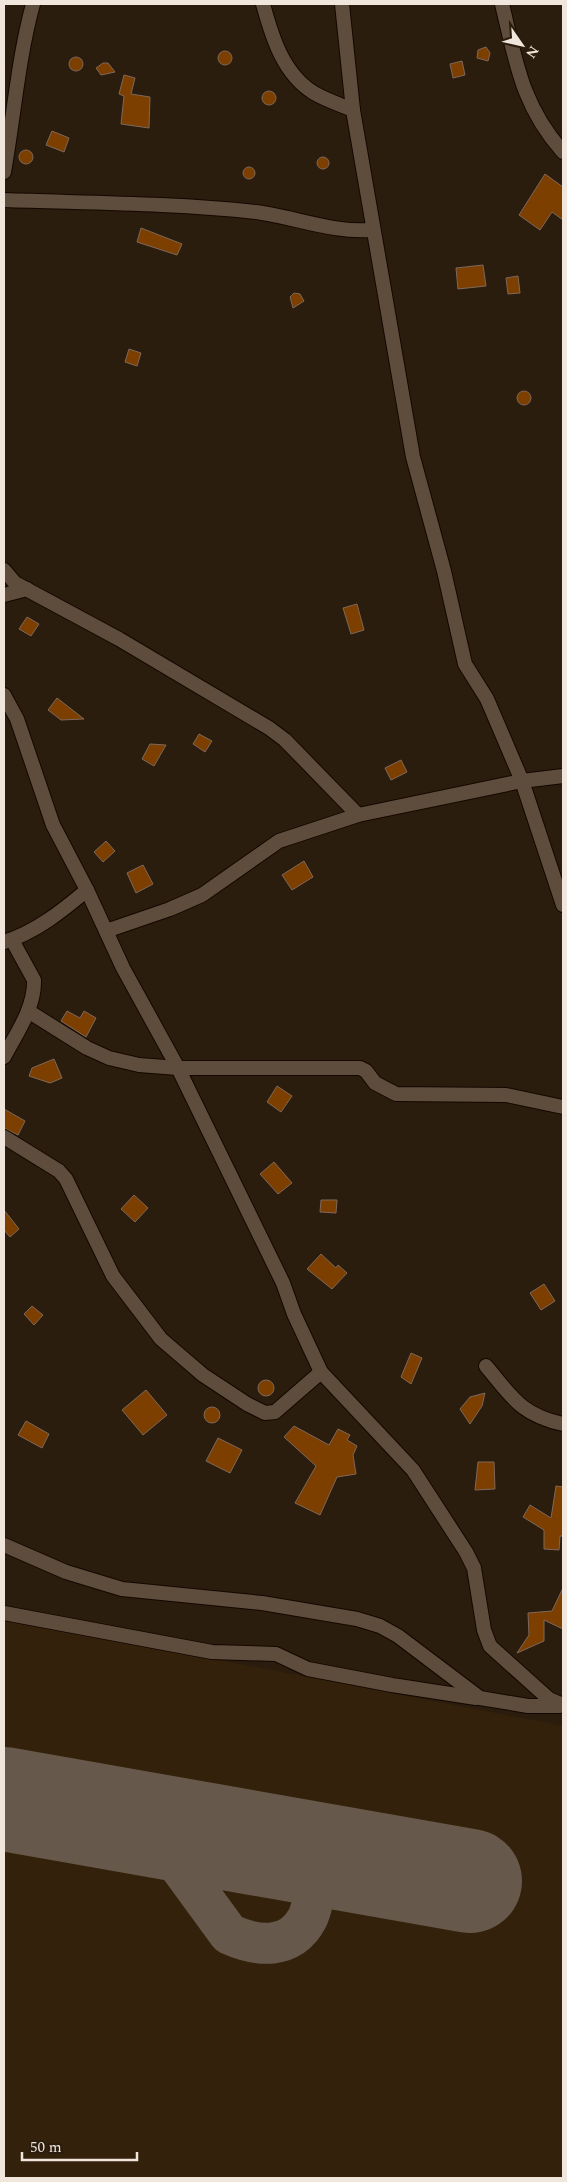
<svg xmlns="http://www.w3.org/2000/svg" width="567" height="2182" font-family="Spectral,serif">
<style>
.built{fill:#34210b}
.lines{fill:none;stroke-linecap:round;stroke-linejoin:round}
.taxiway{stroke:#66584a;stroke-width:41}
.runway{stroke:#66584a;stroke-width:104}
.building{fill:#7c3f00;stroke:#7e685a}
.street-casing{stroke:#130700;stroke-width:16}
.street{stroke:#5e4d3c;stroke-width:14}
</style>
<rect width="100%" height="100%" fill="#2b1d0d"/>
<path class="built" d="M 4,1619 L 563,1726 L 563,2178 L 4,2178 Z"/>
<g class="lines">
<path class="taxiway" d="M 143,1824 L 164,1845 L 229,1934 C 258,1947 290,1950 307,1919 C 314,1906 318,1871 321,1855"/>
<path class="runway" d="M 4,1799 L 470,1881"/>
</g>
<g class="building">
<path d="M 486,47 L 490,53 L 488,61 L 477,58 L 478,50 Z"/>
<circle cx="225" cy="58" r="7"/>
<circle cx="76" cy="64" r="7"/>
<path d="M 462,61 L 465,75 L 453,78 L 450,64 Z"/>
<path d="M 103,63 L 108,63 L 115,72 L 101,75 L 96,68 Z"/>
<path d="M 124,75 L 135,78 L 131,94 L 150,97 L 149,128 L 121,124 L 124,96 L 119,94 Z"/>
<circle cx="269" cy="98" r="7"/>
<path d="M 52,131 L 69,138 L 64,152 L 46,145 Z"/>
<circle cx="26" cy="157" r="7"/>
<circle cx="323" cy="163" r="6"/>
<circle cx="249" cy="173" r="6"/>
<path d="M 545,174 L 563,187 L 563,220 L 552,212 L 540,230 L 519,215 Z"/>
<path d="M 141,228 L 182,244 L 177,255 L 137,242 Z"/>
<path d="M 483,265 L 486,286 L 458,289 L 456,268 Z"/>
<path d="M 518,276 L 520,293 L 508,294 L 506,278 Z"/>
<path d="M 294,293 L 300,294 L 304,301 L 293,308 L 290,297 Z"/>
<path d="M 129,349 L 141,353 L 137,366 L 125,362 Z"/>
<circle cx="524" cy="398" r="7"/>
<path d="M 357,604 L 364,630 L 351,634 L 343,608 Z"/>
<path d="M 27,617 L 39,624 L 31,636 L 19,629 Z"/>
<path d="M 57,698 L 84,719 L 61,720 L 48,710 Z"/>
<path d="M 199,734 L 212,741 L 205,752 L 193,744 Z"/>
<path d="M 150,744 L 166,745 L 154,766 L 142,759 Z"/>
<path d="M 401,760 L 407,772 L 391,780 L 385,768 Z"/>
<path d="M 106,841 L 115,851 L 103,862 L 94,852 Z"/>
<path d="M 304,861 L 313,877 L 292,890 L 282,875 Z"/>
<path d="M 143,865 L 153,884 L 136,893 L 127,873 Z"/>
<path d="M 67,1011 L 80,1018 L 84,1011 L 96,1018 L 86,1037 L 61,1021 Z"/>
<path d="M 54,1059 L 62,1078 L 50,1083 L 29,1076 L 32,1068 Z"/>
<path d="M 277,1086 L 292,1096 L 281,1112 L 267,1102 Z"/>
<path d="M 4,1109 L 25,1121 L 18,1135 L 4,1128 Z"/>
<path d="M 274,1162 L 292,1183 L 278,1194 L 260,1174 Z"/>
<path d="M 134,1195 L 148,1208 L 135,1222 L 121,1209 Z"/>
<path d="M 321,1200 L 337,1200 L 336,1213 L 320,1212 Z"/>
<path d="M 4,1210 L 19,1229 L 10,1237 L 4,1230 Z"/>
<path d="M 321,1254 L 336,1268 L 338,1265 L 347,1273 L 332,1289 L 307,1269 Z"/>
<path d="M 544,1284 L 555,1301 L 541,1310 L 530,1293 Z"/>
<path d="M 32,1306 L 43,1315 L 34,1325 L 24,1314 Z"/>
<path d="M 411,1353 L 422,1358 L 411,1384 L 401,1377 Z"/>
<circle cx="266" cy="1388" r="8"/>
<path d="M 146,1390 L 167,1415 L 143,1435 L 122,1410 Z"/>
<path d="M 485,1393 L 482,1406 L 470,1424 L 460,1409 L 470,1397 Z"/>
<circle cx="212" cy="1415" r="8"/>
<path d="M 26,1421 L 49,1434 L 42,1448 L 18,1435 Z"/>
<path d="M 294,1426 L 329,1445 L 338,1429 L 350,1435 L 347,1440 L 357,1446 L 353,1455 L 356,1474 L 337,1477 L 320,1515 L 295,1503 L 316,1466 L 284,1437 Z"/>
<path d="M 218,1438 L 242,1450 L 230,1473 L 206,1461 Z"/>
<path d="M 478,1462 L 494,1462 L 495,1489 L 475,1490 Z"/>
<path d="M 556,1486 L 563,1487 L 563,1536 L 560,1536 L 559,1550 L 544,1549 L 544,1530 L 523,1517 L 530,1505 L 551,1518 Z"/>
<path d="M 563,1588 L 563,1629 L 544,1620 L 544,1641 L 517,1653 L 529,1635 L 528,1613 L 552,1611 Z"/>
</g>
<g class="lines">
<g class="street-casing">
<g id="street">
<path d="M 263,4 C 272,37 283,74 314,93 C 326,100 341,105 353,110"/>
<path d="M 342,4 L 353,110 L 413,457 L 444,571 L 465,664 L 487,699 L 522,781 L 563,905"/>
<path d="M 502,4 C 516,62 522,106 563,152"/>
<path d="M 4,172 C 14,116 18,59 33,4"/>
<path d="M 4,200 C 88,203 172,203 256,212 C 294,217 333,233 372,230"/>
<path d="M 4,570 L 15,583 L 119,639 L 269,728 L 285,740 L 358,815"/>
<path d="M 4,595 L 27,589"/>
<path d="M 4,695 L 17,719 L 53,825 L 87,890 L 123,968 L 178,1068 L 283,1283 L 294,1314 L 321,1372 L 413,1470 L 466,1552 L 474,1568 L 484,1630 L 490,1646 L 549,1699 L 563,1705"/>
<path d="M 106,931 L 170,909 L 202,895 L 279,841 L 358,815 L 522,781 L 563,776"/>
<path d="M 4,942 C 36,932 62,911 87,890"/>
<path d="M 28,1011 L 87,1048 L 109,1058 L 139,1065 L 178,1068 L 360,1068 L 366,1071 L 375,1083 L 396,1094 L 506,1095 L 563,1107"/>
<path d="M 4,1057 C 16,1034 35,1008 34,980 L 12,940"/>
<path d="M 4,1137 L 59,1171 L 66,1179 L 113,1276 L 161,1339 L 203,1375 L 247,1404 L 265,1413 L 275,1412 L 321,1372"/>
<path d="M 486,1366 C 512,1397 521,1415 563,1424"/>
<path d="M 4,1545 L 66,1572 L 122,1589 L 262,1603 L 357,1619 L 380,1626 L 398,1636 L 480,1698 L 528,1706 L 560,1706"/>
<path d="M 4,1613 L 212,1652 L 276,1654 L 308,1669 L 392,1685 L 476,1698"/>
</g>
</g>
<use href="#street" class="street"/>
</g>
<rect width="567" height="2182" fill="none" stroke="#f0e6db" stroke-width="10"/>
<g transform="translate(522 45) rotate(124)" stroke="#2b1d0d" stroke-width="4" paint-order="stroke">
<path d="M0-4L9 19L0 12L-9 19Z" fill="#f0e6db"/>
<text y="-8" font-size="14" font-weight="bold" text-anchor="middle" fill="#f0e6db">N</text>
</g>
<path d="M22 2152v8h115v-8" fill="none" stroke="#f0e6db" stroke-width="2.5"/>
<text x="30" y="2152" font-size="15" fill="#f0e6db" stroke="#2b1d0d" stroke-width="4" paint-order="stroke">50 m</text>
</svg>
